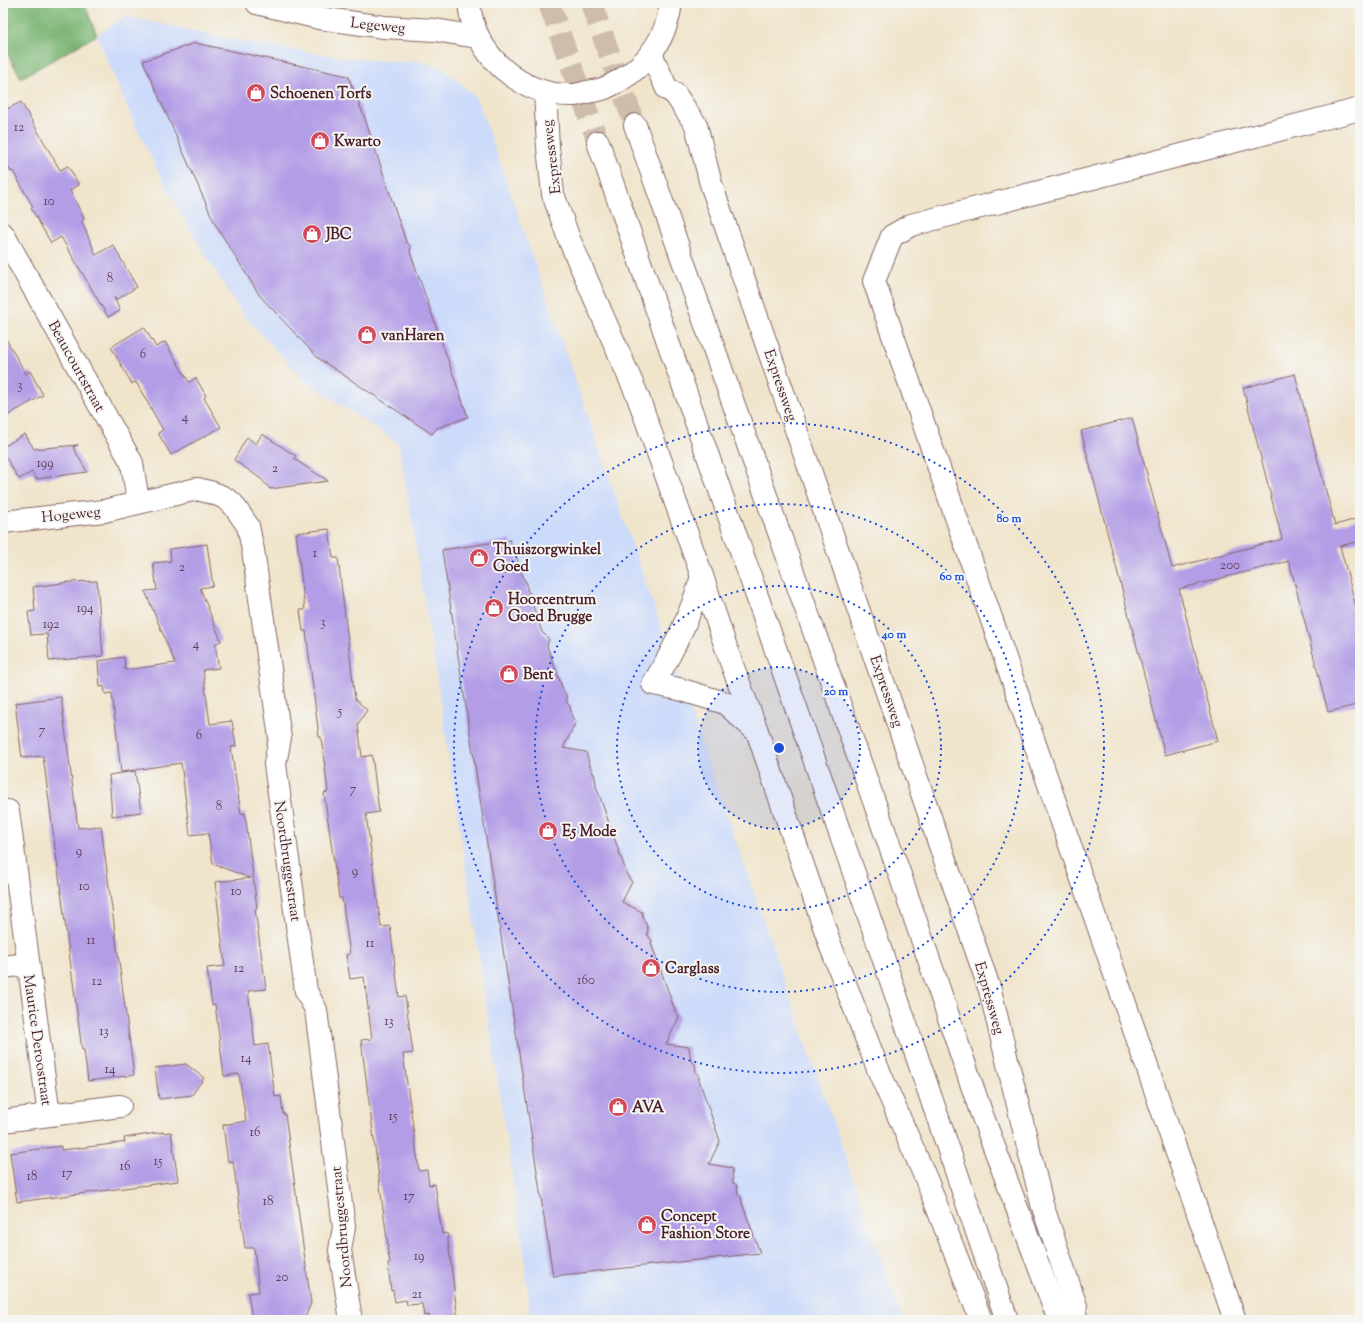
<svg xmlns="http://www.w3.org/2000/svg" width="1363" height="1323" font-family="'Sorts Mill Goudy',serif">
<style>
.built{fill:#cddbfa}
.forest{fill:#7bb675;stroke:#626a50}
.building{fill:#b29de6}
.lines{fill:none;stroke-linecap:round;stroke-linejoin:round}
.highway-tunnel{stroke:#cfbdab;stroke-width:22;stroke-dasharray:22 11;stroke-linecap:butt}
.minor-casing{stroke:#846463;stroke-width:24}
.highway-casing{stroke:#846463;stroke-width:24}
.minor{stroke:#fff;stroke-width:22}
.highway{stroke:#fff;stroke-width:22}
.ring{fill:none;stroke:#1d4ed8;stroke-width:2;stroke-dasharray:2 4}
.labels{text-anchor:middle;stroke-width:4;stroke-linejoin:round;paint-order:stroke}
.number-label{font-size:13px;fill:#643e5a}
.street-label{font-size:15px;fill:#4a1f2b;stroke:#f6f6f2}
.poi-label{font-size:15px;font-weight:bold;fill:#4a1f2b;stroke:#f6f6f2;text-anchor:start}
.centre{fill:#1d4ed8;stroke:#f6f6f2;stroke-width:2}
.ring-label{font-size:12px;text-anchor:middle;font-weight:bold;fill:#1d4ed8;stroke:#f6f6f2;stroke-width:4;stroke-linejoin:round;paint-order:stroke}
</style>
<rect width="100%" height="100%" fill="#f6f6f2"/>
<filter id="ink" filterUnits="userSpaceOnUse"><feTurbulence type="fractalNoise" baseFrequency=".025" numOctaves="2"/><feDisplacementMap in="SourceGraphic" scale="8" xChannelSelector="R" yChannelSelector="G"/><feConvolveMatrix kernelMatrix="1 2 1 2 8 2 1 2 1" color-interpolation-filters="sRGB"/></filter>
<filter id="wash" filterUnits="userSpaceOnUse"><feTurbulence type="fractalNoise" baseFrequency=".012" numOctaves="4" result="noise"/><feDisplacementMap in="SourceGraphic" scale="16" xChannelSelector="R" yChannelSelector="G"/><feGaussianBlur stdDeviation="0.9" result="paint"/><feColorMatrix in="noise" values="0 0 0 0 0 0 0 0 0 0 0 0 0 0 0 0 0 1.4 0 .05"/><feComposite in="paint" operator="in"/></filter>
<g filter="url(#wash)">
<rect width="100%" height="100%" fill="#f0e4cb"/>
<path class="built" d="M 127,16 L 160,24 L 255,44 L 341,57 L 410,63 L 411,60 L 418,61 L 436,66 L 451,75 L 476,98 L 486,123 L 902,1320 L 529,1320 L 530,1315 L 525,1260 L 433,653 L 399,444 L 304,380 L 241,312 L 209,261 L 168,191 L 131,117 L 97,35 Z"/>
<path class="forest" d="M 3,3 L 84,3 L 97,35 L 21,78 L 3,46 Z"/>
<g id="blocks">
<g class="building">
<path d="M 195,43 L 348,76 L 364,116 L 406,242 L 411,246 L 410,252 L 468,417 L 437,428 L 432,434 L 318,358 L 260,296 L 215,224 L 143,61 Z"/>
<path d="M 21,102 L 60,170 L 68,166 L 79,185 L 70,190 L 84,219 L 82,222 L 96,255 L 113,245 L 137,287 L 116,300 L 114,297 L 120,311 L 108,317 L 61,237 L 51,243 L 31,208 L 33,207 L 13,171 L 11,172 L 3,158 L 3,111 Z"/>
<path d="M 144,327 L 156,347 L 165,342 L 189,382 L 196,378 L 206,396 L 204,398 L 221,427 L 171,455 L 158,433 L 163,430 L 136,382 L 132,384 L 111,347 Z"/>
<path d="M 3,334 L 26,374 L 30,371 L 43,395 L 3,418 Z"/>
<path d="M 1295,374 L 1335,525 L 1360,518 L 1360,541 L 1340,546 L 1360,622 L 1360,704 L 1328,712 L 1289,561 L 1179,589 L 1218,741 L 1165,755 L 1081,431 L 1132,418 L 1172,568 L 1282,539 L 1243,388 Z"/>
<path d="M 25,434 L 34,449 L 78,445 L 73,447 L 87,472 L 36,479 L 32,472 L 19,479 L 3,453 L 3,447 Z"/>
<path d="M 262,434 L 296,456 L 294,459 L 328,481 L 270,489 L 261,479 L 234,460 L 247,437 L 256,444 Z"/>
<path d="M 329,529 L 333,558 L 338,558 L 355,699 L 367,710 L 358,724 L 362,757 L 372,755 L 379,812 L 366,814 L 381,927 L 390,926 L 399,997 L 405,996 L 413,1053 L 403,1054 L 419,1171 L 427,1170 L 429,1185 L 435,1184 L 442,1234 L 447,1233 L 458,1320 L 430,1320 L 429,1315 L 424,1316 L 422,1304 L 407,1305 L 406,1300 L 395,1302 L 393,1290 L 391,1291 L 388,1264 L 390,1263 L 387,1247 L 388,1247 L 361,1040 L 372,1039 L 364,977 L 350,979 L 346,955 L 350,954 L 342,898 L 339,898 L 324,793 L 328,792 L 321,737 L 319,737 L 306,631 L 303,631 L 300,610 L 305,610 L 296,533 Z"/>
<path d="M 510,540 L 525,581 L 527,583 L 527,590 L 531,594 L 531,600 L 542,632 L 549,639 L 547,646 L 564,692 L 566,694 L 567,703 L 570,706 L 572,717 L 576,722 L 563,748 L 586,752 L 590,766 L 595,777 L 596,786 L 628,877 L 632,882 L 622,902 L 642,912 L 643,918 L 648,929 L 647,934 L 652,941 L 651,943 L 676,1013 L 679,1017 L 666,1044 L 689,1047 L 691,1061 L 695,1064 L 696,1073 L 699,1075 L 699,1080 L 720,1141 L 709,1164 L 732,1168 L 733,1183 L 737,1185 L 738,1194 L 741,1197 L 742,1203 L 760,1253 L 553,1276 L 442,550 Z"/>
<path d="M 207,544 L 213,586 L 200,588 L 221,641 L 215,644 L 219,668 L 203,670 L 210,724 L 232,721 L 236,746 L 231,747 L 241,814 L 245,813 L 257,908 L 255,909 L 266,989 L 248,991 L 255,1046 L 268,1044 L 275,1097 L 281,1096 L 283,1114 L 285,1114 L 311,1303 L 304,1320 L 252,1320 L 248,1293 L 259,1292 L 254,1248 L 245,1248 L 233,1161 L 228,1162 L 223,1125 L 246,1121 L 239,1074 L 224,1076 L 215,1004 L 212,1005 L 207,968 L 225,966 L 215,882 L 250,878 L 213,864 L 208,833 L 190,835 L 181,763 L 121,772 L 112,693 L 105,694 L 104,686 L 100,687 L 98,661 L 124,657 L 125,670 L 175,663 L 145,591 L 157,590 L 153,563 L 171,561 L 170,549 Z"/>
<path d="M 97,581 L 103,656 L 49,661 L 47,634 L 31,635 L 28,612 L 35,611 L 33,587 L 70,582 Z"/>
<path d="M 61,697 L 78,828 L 101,826 L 134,1075 L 88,1081 L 84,1050 L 82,1050 L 43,756 L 22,758 L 15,703 Z"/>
<path d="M 135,771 L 141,812 L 112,816 L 109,775 Z"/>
<path d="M 186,1064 L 204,1078 L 192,1095 L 159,1099 L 155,1068 Z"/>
<path d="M 163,1132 L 162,1133 L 171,1132 L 178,1181 L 17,1202 L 10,1153 L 61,1146 L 61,1150 L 105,1145 L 125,1142 L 124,1138 Z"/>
</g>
</g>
</g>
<g filter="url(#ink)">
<use href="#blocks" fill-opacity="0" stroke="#846463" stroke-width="1"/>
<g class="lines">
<g class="highway-tunnel">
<path d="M 549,3 L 598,142"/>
<path d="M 591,3 L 635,125"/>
</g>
<g class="minor-casing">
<g id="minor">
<path d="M 257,3 L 319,18 L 384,27 L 435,30 L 477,37"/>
<path d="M 469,3 C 474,55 520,96 573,95 C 577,95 583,93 587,92 C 593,91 600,90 605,88 C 610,86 614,83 619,81 C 648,64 667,37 671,3"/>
<path d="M 651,54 L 667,89 L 675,94 L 696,125 L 711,184 L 990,990 L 1042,1204 L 1076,1306 L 1074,1320"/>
<path d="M 545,92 L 548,147 L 553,194 L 569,239 L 638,397 L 702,576 L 731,662 L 757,731 L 831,947 L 878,1069 L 927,1181 L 981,1320"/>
<path d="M 3,234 L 132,463 L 138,502"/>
<path d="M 3,522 L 104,511 L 197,489 L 213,493 L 223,497 L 232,503 L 248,526 L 253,550 L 280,738 L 275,764 L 306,991 L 316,1010 L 344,1227 L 340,1250 L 351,1320"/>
<path d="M 702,576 C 691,614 674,650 653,684 L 679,689 L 725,703 L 754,729"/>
<path d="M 3,812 L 8,811 L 49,1115"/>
<path d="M 3,967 L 28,964"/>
<path d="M 3,1121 L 120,1106"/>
<path d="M 1235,1320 L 874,281 L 892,236 L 911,225 L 1360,109"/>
</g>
</g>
<g class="highway-casing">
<g id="highway">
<path d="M 635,125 L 900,875 L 981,1112 L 1059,1320"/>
<path d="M 598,142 L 862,896 L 1007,1320"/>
</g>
</g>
<use href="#minor" class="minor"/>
<use href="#highway" class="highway"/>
</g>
</g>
<circle cx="779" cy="748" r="81" fill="#1d4ed8" fill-opacity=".12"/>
<g class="ring">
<circle cx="779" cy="748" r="81"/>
<circle cx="779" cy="748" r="162"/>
<circle cx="779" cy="748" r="244"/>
<circle cx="779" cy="748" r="325"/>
</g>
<defs>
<g id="shop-disc" transform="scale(1)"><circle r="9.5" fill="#d1495b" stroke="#f6f6f2"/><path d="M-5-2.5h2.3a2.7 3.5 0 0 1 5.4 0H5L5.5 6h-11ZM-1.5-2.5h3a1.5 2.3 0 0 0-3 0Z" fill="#fff"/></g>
</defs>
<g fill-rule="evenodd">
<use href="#shop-disc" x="256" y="93"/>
<use href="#shop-disc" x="320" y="141"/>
<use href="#shop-disc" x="312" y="234"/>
<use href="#shop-disc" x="367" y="335"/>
<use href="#shop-disc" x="479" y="558"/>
<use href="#shop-disc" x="494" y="608"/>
<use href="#shop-disc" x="509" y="674"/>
<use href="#shop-disc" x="548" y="831"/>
<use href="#shop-disc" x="651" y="968"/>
<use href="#shop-disc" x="618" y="1107"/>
<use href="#shop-disc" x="647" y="1225"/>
</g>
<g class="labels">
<g class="number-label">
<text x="19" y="131">12</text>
<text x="49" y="205">10</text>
<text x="110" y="282">8</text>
<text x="143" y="358">6</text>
<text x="20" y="389">3</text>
<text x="185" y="421">4</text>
<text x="45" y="467">199</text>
<text x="275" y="472">2</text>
<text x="315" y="557">1</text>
<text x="1230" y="569">200</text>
<text x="182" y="571">2</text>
<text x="85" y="612">194</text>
<text x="323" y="626">3</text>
<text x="51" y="628">192</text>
<text x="196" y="648">4</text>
<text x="340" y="715">5</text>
<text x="42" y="734">7</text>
<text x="199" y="739">6</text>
<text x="353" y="793">7</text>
<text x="219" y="810">8</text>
<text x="79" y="855">9</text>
<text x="355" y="875">9</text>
<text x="84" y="890">10</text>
<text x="236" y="895">10</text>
<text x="91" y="944">11</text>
<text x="370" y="947">11</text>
<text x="239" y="972">12</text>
<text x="586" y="984">160</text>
<text x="97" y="985">12</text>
<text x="389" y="1025">13</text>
<text x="104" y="1035">13</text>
<text x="246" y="1062">14</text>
<text x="110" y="1073">14</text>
<text x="393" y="1120">15</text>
<text x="255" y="1136">16</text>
<text x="158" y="1165">15</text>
<text x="125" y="1170">16</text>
<text x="67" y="1177">17</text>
<text x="32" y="1180">18</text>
<text x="409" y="1200">17</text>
<text x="268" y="1205">18</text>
<text x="419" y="1260">19</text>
<text x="282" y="1281">20</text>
<text x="417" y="1298">21</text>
</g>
<g class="street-label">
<text transform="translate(378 25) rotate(6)" y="5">Legeweg</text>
<text transform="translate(551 157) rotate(-97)" y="5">Expressweg</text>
<text transform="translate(77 366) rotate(61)" y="5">Beaucourtstraat</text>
<text transform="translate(781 385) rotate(71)" y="5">Expressweg</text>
<text transform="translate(71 514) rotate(-6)" y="5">Hogeweg</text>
<text transform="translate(887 691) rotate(71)" y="5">Expressweg</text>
<text transform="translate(288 861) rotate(82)" y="5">Noordbruggestraat</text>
<text transform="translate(990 998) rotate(74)" y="5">Expressweg</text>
<text transform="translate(38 1040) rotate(82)" y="5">Maurice Deroostraat</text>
<text transform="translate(341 1227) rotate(-95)" y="5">Noordbruggestraat</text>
</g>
<g class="poi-label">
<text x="270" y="98">Schoenen Torfs</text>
<text x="334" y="146">Kwarto</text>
<text x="326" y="239">JBC</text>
<text x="381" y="340">vanHaren</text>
<text x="493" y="554">Thuiszorgwinkel<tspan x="493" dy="17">Goed</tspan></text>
<text x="508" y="604">Hoorcentrum<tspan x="508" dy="17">Goed Brugge</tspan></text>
<text x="523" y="679">Bent</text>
<text x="562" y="836">E5 Mode</text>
<text x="665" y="973">Carglass</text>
<text x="632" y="1112">AVA</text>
<text x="661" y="1221">Concept<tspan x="661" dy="17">Fashion Store</tspan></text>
</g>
</g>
<circle cx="779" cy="748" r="6" class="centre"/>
<g class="ring-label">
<text x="1009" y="522">80 m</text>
<text x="952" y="580">60 m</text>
<text x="894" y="638">40 m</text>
<text x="836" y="695">20 m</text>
</g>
<rect width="1363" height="1323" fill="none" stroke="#f6f6f2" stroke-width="16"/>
</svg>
